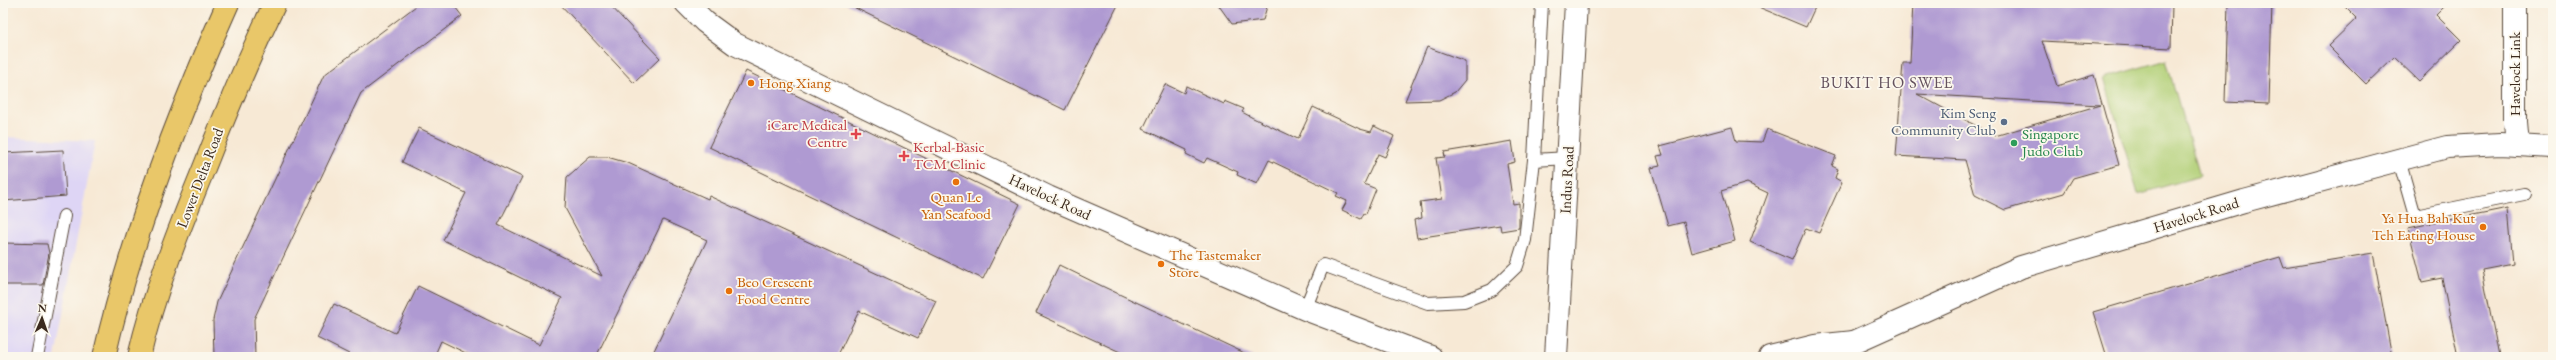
<svg xmlns="http://www.w3.org/2000/svg" width="2556" height="360" font-family="'EB Garamond',serif">
<style>
.built{fill:#ded5f5}
.green{fill:#b1cf76;stroke:#767c4a}
.building{fill:#af9ad2;fill-rule:evenodd}
.lines{fill:none;stroke-linecap:round;stroke-linejoin:round}
.service-casing{stroke:#574739;stroke-width:14}
.minor-casing{stroke:#574739;stroke-width:24}
.primary-casing{stroke:#574739;stroke-width:24}
.service{stroke:#fff;stroke-width:12}
.minor{stroke:#fff;stroke-width:22}
.primary{stroke:#e9c769;stroke-width:22}
.food-dot{fill:#e8710a;stroke:#fbf7ec;stroke-width:1.5}
.service-dot{fill:#5c6f8a;stroke:#fbf7ec;stroke-width:1.5}
.health-dot{fill:#e0444e;stroke:#fbf7ec;stroke-width:1.5}
.leisure-dot{fill:#2e9e5b;stroke:#fbf7ec;stroke-width:1.5}
.labels{text-anchor:middle;stroke-width:3.5;stroke-linejoin:round;paint-order:stroke}
.street-label{font-size:15px;fill:#3b2a1e;stroke:#fbf7ec}
.food-label{font-size:15px;fill:#c56008;stroke:#fbf7ec;text-anchor:start}
.service-label{font-size:15px;fill:#4e5e75;stroke:#fbf7ec;text-anchor:end}
.health-label{font-size:15px;fill:#be3a42;stroke:#fbf7ec;text-anchor:end}
.leisure-label{font-size:15px;fill:#27864d;stroke:#fbf7ec;text-anchor:start}
.neighbourhood-label{font-size:16px;letter-spacing:1px;fill:#64515d;stroke:#fbf7ec}
</style>
<rect width="100%" height="100%" fill="#fbf7ec"/>
<filter id="ink" filterUnits="userSpaceOnUse"><feTurbulence type="fractalNoise" baseFrequency=".025" numOctaves="2"/><feDisplacementMap in="SourceGraphic" scale="8" xChannelSelector="R" yChannelSelector="G"/><feConvolveMatrix kernelMatrix="1 2 1 2 8 2 1 2 1" color-interpolation-filters="sRGB"/></filter>
<filter id="wash" filterUnits="userSpaceOnUse"><feTurbulence type="fractalNoise" baseFrequency=".012" numOctaves="4" result="noise"/><feDisplacementMap in="SourceGraphic" scale="16" xChannelSelector="R" yChannelSelector="G"/><feGaussianBlur stdDeviation="0.9" result="paint"/><feColorMatrix in="noise" values="0 0 0 0 0 0 0 0 0 0 0 0 0 0 0 0 0 1.4 0 .05"/><feComposite in="paint" operator="in"/></filter>
<g filter="url(#wash)">
<rect width="100%" height="100%" fill="#f7e9d5"/>
<path class="built" d="M 3,137 L 95,141 L 55,357 L 3,357 Z"/>
<path class="green" d="M 2166,60 L 2200,176 L 2138,194 L 2104,78 Z"/>
<g id="blocks">
<g class="building">
<path d="M 420,3 L 452,3 L 462,16 L 361,93 L 254,319 L 255,357 L 214,357 L 213,320 L 217,302 L 324,75 Z"/>
<path d="M 559,3 L 608,3 L 660,58 L 634,83 Z"/>
<path d="M 845,3 L 1119,3 L 1065,110 Z"/>
<path d="M 1217,3 L 1268,3 L 1263,20 L 1232,24 Z"/>
<path d="M 1749,3 L 1817,3 L 1806,27 Z"/>
<path d="M 1913,3 L 2172,3 L 2171,48 L 2042,41 L 2057,86 L 2094,75 L 2119,165 L 2073,178 L 2064,193 L 2005,210 L 1975,195 L 1965,160 L 1896,156 L 1903,63 L 1910,63 ZM 1917,94 L 2063,103 L 2100,105 L 1995,136 Z"/>
<path d="M 2228,3 L 2272,3 L 2269,104 L 2225,102 Z"/>
<path d="M 2342,3 L 2448,3 L 2436,15 L 2461,40 L 2419,81 L 2394,57 L 2366,84 L 2328,46 L 2357,18 Z"/>
<path d="M 1427,47 L 1465,61 L 1465,80 L 1455,92 L 1439,100 L 1405,101 Z"/>
<path d="M 746,71 L 1020,204 L 983,279 L 709,147 Z"/>
<path d="M 1165,84 L 1184,93 L 1186,86 L 1224,104 L 1225,101 L 1244,109 L 1242,112 L 1253,118 L 1298,139 L 1313,107 L 1360,129 L 1371,132 L 1374,126 L 1394,136 L 1385,157 L 1378,154 L 1364,184 L 1376,189 L 1366,214 L 1364,213 L 1361,219 L 1342,210 L 1347,201 L 1336,196 L 1338,193 L 1269,160 L 1257,184 L 1237,175 L 1238,172 L 1207,158 L 1204,163 L 1186,154 L 1187,150 L 1143,129 Z"/>
<path d="M 1732,127 L 1736,141 L 1762,142 L 1767,129 L 1836,156 L 1832,166 L 1838,169 L 1835,178 L 1842,182 L 1819,233 L 1806,228 L 1792,260 L 1750,242 L 1768,193 L 1747,183 L 1721,191 L 1735,241 L 1692,253 L 1684,222 L 1668,226 L 1651,168 L 1660,166 L 1657,156 L 1663,155 L 1660,146 Z"/>
<path d="M 419,128 L 522,177 L 498,225 L 602,276 L 565,208 L 567,177 L 590,157 L 607,157 L 628,163 L 708,199 L 709,196 L 936,301 L 918,338 L 859,311 L 837,357 L 651,357 L 707,240 L 663,220 L 596,357 L 474,357 L 441,341 L 434,357 L 355,357 L 317,338 L 334,304 L 395,333 L 418,286 L 539,345 L 562,298 L 443,240 L 466,193 L 402,162 Z"/>
<path d="M 1512,141 L 1515,162 L 1507,164 L 1513,204 L 1519,203 L 1519,228 L 1501,231 L 1500,225 L 1417,238 L 1414,220 L 1422,218 L 1420,202 L 1442,199 L 1436,158 L 1445,157 L 1444,152 Z"/>
<path d="M 63,150 L 66,196 L 3,201 L 3,153 Z"/>
<path d="M 2508,208 L 2513,264 L 2482,270 L 2499,357 L 2458,357 L 2442,278 L 2422,282 L 2408,228 Z"/>
<path d="M 3,243 L 47,244 L 49,253 L 43,285 L 3,285 Z"/>
<path d="M 2373,253 L 2392,357 L 2107,357 L 2093,312 L 2280,257 L 2284,268 Z"/>
<path d="M 1059,265 L 1104,287 L 1253,357 L 1131,357 L 1066,327 L 1036,313 Z"/>
</g>
</g>
</g>
<g filter="url(#ink)">
<use href="#blocks" fill-opacity="0" stroke="#574739" stroke-width="1"/>
<g class="lines">
<g class="service-casing">
<g id="service">
<path d="M 1534,160 L 1568,158"/>
<path d="M 2399,160 L 2415,216 L 2524,194"/>
<path d="M 1305,309 L 1323,265 L 1428,303 L 1464,301 L 1492,290 L 1517,266 L 1525,240 L 1534,160 L 1542,3"/>
<path d="M 37,357 L 64,216"/>
</g>
</g>
<g class="minor-casing">
<g id="minor">
<path d="M 686,3 L 705,22 L 735,44 L 1048,197 L 1305,309 L 1431,357"/>
<path d="M 2515,3 L 2515,123 L 2517,145"/>
<path d="M 1556,357 L 1576,3"/>
<path d="M 1770,357 L 1815,346 L 1854,342"/>
<path d="M 1838,357 L 1854,342 L 2021,267 L 2244,201 L 2447,147 L 2500,144 L 2553,147"/>
</g>
</g>
<g class="primary-casing">
<g id="primary">
<path d="M 104,357 C 132,235 177,117 228,3"/>
<path d="M 139,357 C 154,292 179,229 204,168 C 226,112 249,57 275,3"/>
</g>
</g>
<use href="#service" class="service"/>
<use href="#minor" class="minor"/>
<use href="#primary" class="primary"/>
</g>
</g>
<g class="food-dot">
<circle cx="751" cy="83" r="4"/>
<circle cx="956" cy="182" r="4"/>
<circle cx="2483" cy="227" r="4"/>
<circle cx="1161" cy="264" r="4"/>
<circle cx="729" cy="291" r="4"/>
</g>
<circle class="service-dot" cx="2004" cy="122" r="4"/>
<g class="health-dot">
<path d="M854 128h4v4h4v4h-4v4h-4v-4h-4v-4h4z"/>
<path d="M902 150h4v4h4v4h-4v4h-4v-4h-4v-4h4z"/>
</g>
<circle class="leisure-dot" cx="2014" cy="143" r="4"/>
<g class="labels">
<g class="street-label">
<text transform="translate(2515 74) rotate(-90)" y="5">Havelock Link</text>
<text transform="translate(200 178) rotate(-69)" y="5">Lower Delta Road</text>
<text transform="translate(1567 180) rotate(-87)" y="5">Indus Road</text>
<text transform="translate(1050 197) rotate(25)" y="5">Havelock Road</text>
<text transform="translate(2196 215) rotate(-17)" y="5">Havelock Road</text>
</g>
<g class="food-label">
<text x="759" y="88">Hong Xiang</text>
<text x="956" y="202" text-anchor="middle">Quan Le<tspan x="956" dy="17">Yan Seafood</tspan></text>
<text x="2475" y="223" text-anchor="end">Ya Hua Bah Kut<tspan x="2475" dy="17">Teh Eating House</tspan></text>
<text x="1169" y="260">The Tastemaker<tspan x="1169" dy="17">Store</tspan></text>
<text x="737" y="287">Beo Crescent<tspan x="737" dy="17">Food Centre</tspan></text>
</g>
<g class="service-label">
<text x="1996" y="118">Kim Seng<tspan x="1996" dy="17">Community Club</tspan></text>
</g>
<g class="health-label">
<text x="847" y="130">iCare Medical<tspan x="847" dy="17">Centre</tspan></text>
<text x="913" y="152" text-anchor="start">Kerbal-Basic<tspan x="913" dy="17">TCM Clinic</tspan></text>
</g>
<g class="leisure-label">
<text x="2022" y="139">Singapore<tspan x="2022" dy="17">Judo Club</tspan></text>
</g>
<g class="neighbourhood-label">
<text x="1887" y="88">BUKIT HO SWEE</text>
</g>
</g>
<rect width="2556" height="360" fill="none" stroke="#fbf7ec" stroke-width="16"/>
<g transform="translate(42 318) rotate(2)" stroke="#fbf7ec" stroke-width="3" paint-order="stroke">
<path d="M0-3L7 15L0 10L-7 15Z" fill="#3b2a1e"/>
<text y="-6" font-size="11" font-weight="bold" text-anchor="middle" fill="#3b2a1e">N</text>
</g>
</svg>
